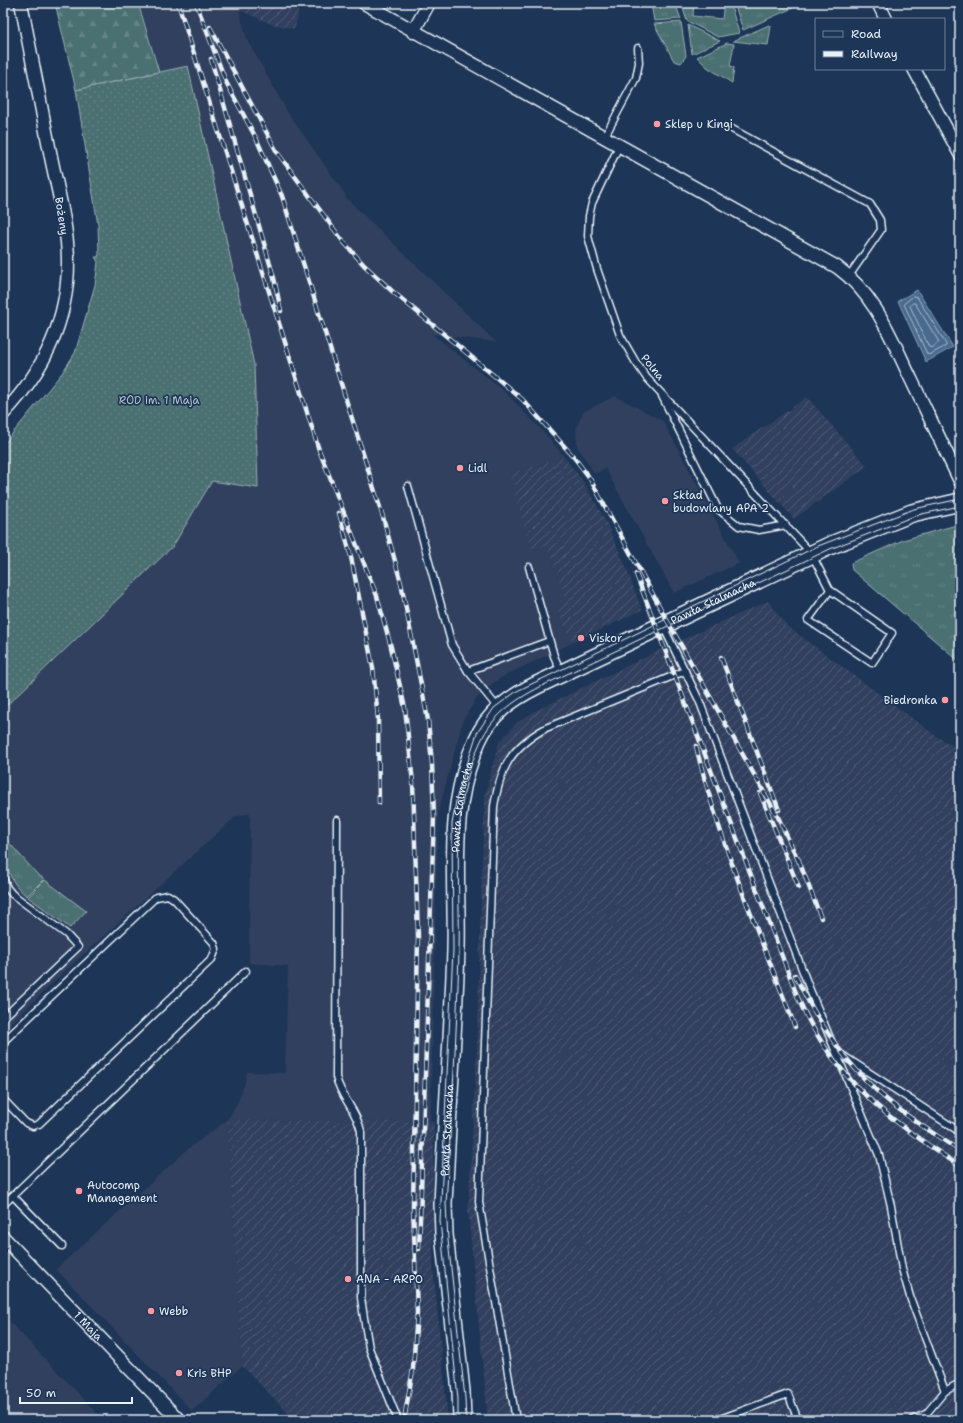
<svg xmlns="http://www.w3.org/2000/svg" width="963" height="1423" font-family="'Shantell Sans',sans-serif">
<style>
.built{fill:#31415e}
.industrial{fill:url(#industrial-furrows)}
.grass{fill:url(#grass-tufts);stroke:#9ab0b4}
.forest{fill:url(#forest-firs);stroke:#9ab0b4}
.garden{fill:url(#garden-dots);stroke:#9ab0b4}
.water{fill:#486a8e;stroke:#88a0b8}
.lines{fill:none;stroke-linecap:round;stroke-linejoin:round}
.shore{stroke:#a8bbce;stroke-width:1}
.lane-casing{stroke:#e8f1f8;stroke-width:9}
.street-casing{stroke:#e8f1f8;stroke-width:15}
.secondary-casing{stroke:#e8f1f8;stroke-width:20}
.lane{stroke:#1d3557;stroke-width:6}
.street{stroke:#1d3557;stroke-width:12}
.secondary{stroke:#1d3557;stroke-width:17}
.tram{stroke:#e8f1f8;stroke-width:1}
.rail-casing{stroke:#e8f1f8;stroke-width:4.5}
.rail{stroke:#1d3557;stroke-width:3;stroke-dasharray:9;stroke-linecap:butt}
.poi-dot{fill:#ff9aa2;stroke:#1d3557;stroke-width:1.5}
.labels{text-anchor:middle;stroke-width:3.5;stroke-linejoin:round;paint-order:stroke}
.poi-label{font-size:11px;fill:#e8f1f8;stroke:#1d3557;text-anchor:start}
.street-label{font-size:11px;fill:#e8f1f8;stroke:#1d3557}
.park-label{font-size:11px;fill:#b1c4c9;stroke:#1d3557}
</style>
<defs>
<pattern id="industrial-furrows" width="10" height="10" patternUnits="userSpaceOnUse"><rect width="10" height="10" fill="#31415e"/><path d="M-1 1l2-2M0 10L10 0M9 11l2-2" fill="none" stroke="#4f5d76"/></pattern>
<pattern id="grass-tufts" width="24" height="20" patternUnits="userSpaceOnUse"><rect width="24" height="20" fill="#4b6f71"/><path d="M3 7l-1-3M5 7V3M7 7l1-3M15 17l-1-3M17 17v-4M19 17l1-3" fill="none" stroke="#658486"/></pattern>
<pattern id="forest-firs" width="22" height="20" patternUnits="userSpaceOnUse"><rect width="22" height="20" fill="#4b6f71"/><path d="M5 1l3.5 6h-7zM16 11l3.5 6h-7z" fill="#658486"/></pattern>
<pattern id="garden-dots" width="8" height="8" patternUnits="userSpaceOnUse"><rect width="8" height="8" fill="#4b6f71"/><path d="M2 2h.1M6 6h.1" fill="none" stroke="#658486" stroke-width="1.8" stroke-linecap="round"/></pattern>
</defs>
<rect width="100%" height="100%" fill="#1d3557"/>
<filter id="ink" filterUnits="userSpaceOnUse"><feTurbulence type="fractalNoise" baseFrequency=".025" numOctaves="2"/><feDisplacementMap in="SourceGraphic" scale="8" xChannelSelector="R" yChannelSelector="G"/><feConvolveMatrix kernelMatrix="1 2 1 2 8 2 1 2 1" color-interpolation-filters="sRGB"/></filter>
<g filter="url(#ink)">
<g class="built">
<path d="M 138,3 L 234,3 L 239,10 L 247,40 L 288,113 L 345,194 L 346,198 L 496,342 L 432,334 L 506,393 L 550,439 L 564,457 L 509,474 L 533,551 L 548,546 L 564,595 L 558,613 L 572,643 L 506,675 L 493,683 L 476,699 L 463,720 L 438,813 L 430,1122 L 227,1120 L 242,1366 L 192,1411 L 56,1269 L 188,1149 L 227,1120 L 236,1106 L 245,1083 L 247,1072 L 285,1073 L 288,966 L 249,963 L 250,813 L 235,817 L 64,972 L 3,1031 L 3,709 L 173,546 L 212,481 L 258,488 L 189,162 Z"/>
<path d="M 615,396 L 663,421 L 739,563 L 674,593 L 605,468 L 595,474 L 577,446 L 576,429 L 583,412 Z"/>
<path d="M 3,1315 L 74,1389 L 103,1420 L 3,1420 Z"/>
</g>
<g class="industrial">
<path d="M 234,3 L 300,3 L 295,29 L 271,24 L 239,10 Z"/>
<path d="M 807,397 L 867,466 L 794,519 L 732,449 Z"/>
<path d="M 564,457 L 583,481 L 606,522 L 626,567 L 642,610 L 572,643 L 558,613 L 564,595 L 548,546 L 532,551 L 509,474 Z"/>
<path d="M 768,601 L 787,626 L 939,738 L 960,749 L 960,1420 L 488,1420 L 468,1211 L 477,1050 L 482,862 L 485,794 L 499,742 L 518,722 L 535,711 L 672,644 Z"/>
<path d="M 227,1120 L 434,1122 L 433,1267 L 448,1420 L 295,1420 L 242,1366 Z"/>
</g>
<g class="grass">
<path d="M 651,3 L 675,3 L 681,19 L 654,21 Z"/>
<path d="M 681,3 L 694,3 L 693,16 L 722,19 L 724,3 L 730,3 L 739,33 L 718,37 L 687,21 Z"/>
<path d="M 734,3 L 804,3 L 743,30 Z"/>
<path d="M 681,22 L 686,56 L 681,63 L 674,61 L 654,24 Z"/>
<path d="M 688,25 L 720,41 L 692,54 Z"/>
<path d="M 769,25 L 771,26 L 768,45 L 733,41 Z"/>
<path d="M 727,43 L 734,44 L 730,66 L 734,67 L 732,83 L 707,67 L 697,57 Z"/>
<path d="M 960,524 L 960,662 L 852,570 L 851,563 L 903,540 Z"/>
<path d="M 3,836 L 36,873 L 44,879 L 27,896 C 8,882 3,859 3,836 Z"/>
<path d="M 45,880 L 86,911 L 70,928 L 28,897 Z"/>
</g>
<path class="forest" d="M 55,3 L 138,3 L 159,72 L 76,90 Z"/>
<path class="garden" d="M 188,66 L 254,365 L 258,488 L 212,481 L 173,546 L 3,709 L 3,445 L 62,373 L 75,353 L 95,285 L 98,262 L 95,257 L 98,257 L 99,254 L 98,225 L 76,90 Z"/>
<path class="water" d="M 917,290 L 953,347 L 926,362 L 898,301 Z"/>
<g class="lines">
<g class="shore">
<path d="M 914,296 L 917,297 L 946,344 L 946,346 L 929,355 L 927,354 L 904,304 Z"/>
<path d="M 913,303 L 915,303 L 939,342 L 932,348 L 929,347 L 910,306 Z"/>
</g>
<g class="lane-casing">
<g id="lane">
<path d="M 732,129 L 870,204 L 880,220 L 881,230 L 849,276"/>
<path d="M 604,138 L 636,78 L 639,63 L 638,48"/>
<path d="M 619,146 L 592,203 L 589,216 L 588,236 L 597,269 L 620,335 L 635,361 L 646,377 L 811,553 L 830,590 L 892,633 L 872,663 L 808,620 L 830,590"/>
<path d="M 662,396 L 718,509 L 739,526 L 759,530 L 786,525"/>
<path d="M 408,486 L 452,645 L 468,671 L 498,708"/>
<path d="M 529,567 L 554,656 L 561,672"/>
<path d="M 663,626 L 699,700 L 810,990 L 879,1155 L 891,1206 L 902,1269 L 911,1300 L 945,1391"/>
<path d="M 468,671 L 549,641"/>
<path d="M 337,820 L 336,1077 C 341,1098 356,1109 361,1131 L 361,1298 L 364,1318 L 369,1348 L 398,1420"/>
<path d="M 3,878 L 7,888 L 12,894 L 66,934 L 78,947 L 3,1018"/>
<path d="M 3,1042 L 156,897 L 168,895 L 174,899 L 214,943 L 216,949 L 212,959 L 39,1124 L 33,1126 L 26,1123 L 3,1099"/>
<path d="M 836,1051 L 960,1132"/>
<path d="M 13,1196 L 62,1246"/>
<path d="M 3,1205 L 246,971"/>
<path d="M 516,1420 L 479,1202 L 494,806 C 501,767 510,748 546,728 L 685,671"/>
<path d="M 717,1420 L 788,1394 L 798,1420"/>
<path d="M 912,1420 L 926,1414 L 945,1391 L 960,1383"/>
</g>
</g>
<g class="street-casing">
<g id="street">
<path d="M 364,3 L 837,267 C 876,295 892,340 912,381 C 928,414 944,448 960,481"/>
<path d="M 878,3 L 886,19"/>
<path d="M 413,32 L 429,3"/>
<path d="M 914,69 L 960,154"/>
<path d="M 3,414 C 43,372 68,321 68,262 C 68,226 57,188 50,152 C 40,102 31,53 21,3"/>
<path id="s1" d="M 3,1237 L 179,1420"/>
</g>
</g>
<g class="secondary-casing">
<g id="secondary">
<path id="s2" d="M 462,1420 L 461,1391 L 444,1234 L 443,1204 C 447,1120 453,1035 456,950 C 458,878 446,810 477,741 C 489,713 511,698 537,685 L 829,546 L 912,513 L 960,502"/>
</g>
</g>
<use href="#lane" class="lane"/>
<use href="#street" class="street"/>
<use href="#secondary" class="secondary"/>
<g class="tram">
<path d="M 458,1420 L 458,1399 L 440,1221 L 453,950 L 452,824 L 457,796 L 477,733 L 494,708 L 517,691 L 818,546 L 914,509 L 960,499"/>
<path d="M 466,1420 L 465,1398 L 448,1240 L 446,1204 C 451,1120 457,1035 459,951 C 461,881 449,809 480,743 C 493,713 518,698 546,684 L 830,549 L 917,515 L 960,506"/>
</g>
<g class="rail-casing">
<g id="rail">
<path d="M 178,3 L 319,450 L 377,596 L 391,647 L 405,708 L 413,783 L 418,936 L 413,1206 L 417,1313 L 413,1369 L 404,1420"/>
<path d="M 196,3 L 226,82 L 256,138 L 282,196 L 383,517 L 401,583 L 428,720 L 432,764 L 434,816 L 419,1249"/>
<path d="M 210,27 L 277,152 L 342,240 L 364,265 L 392,291 L 522,399 L 573,456 L 589,477 L 668,622 L 778,817 L 799,862"/>
<path d="M 211,59 L 274,278 L 281,311"/>
<path d="M 339,513 L 351,557 L 373,668 L 378,719 L 379,803"/>
<path d="M 636,574 L 798,998 C 834,1080 888,1119 960,1166"/>
<path d="M 721,657 L 779,810"/>
<path d="M 696,746 C 719,843 760,935 795,1027"/>
<path d="M 760,793 L 799,888"/>
<path d="M 798,858 L 821,918"/>
<path d="M 795,975 C 817,1021 846,1065 885,1098 C 908,1118 935,1134 960,1151"/>
</g>
</g>
<use href="#rail" class="rail"/>
</g>
</g>
<g class="poi-dot">
<circle cx="657" cy="124" r="4"/>
<circle cx="460" cy="468" r="4"/>
<circle cx="665" cy="501" r="4"/>
<circle cx="581" cy="638" r="4"/>
<circle cx="945" cy="700" r="4"/>
<circle cx="79" cy="1191" r="4"/>
<circle cx="348" cy="1279" r="4"/>
<circle cx="151" cy="1311" r="4"/>
<circle cx="179" cy="1373" r="4"/>
</g>
<g class="labels">
<g class="poi-label">
<text x="665" y="128">Sklep u Kingi</text>
<text x="468" y="472">Lidl</text>
<text x="673" y="499">Skład<tspan x="673" dy="13">budowlany APA 2</tspan></text>
<text x="589" y="642">Viskor</text>
<text x="937" y="704" text-anchor="end">Biedronka</text>
<text x="87" y="1189">Autocomp<tspan x="87" dy="13">Management</tspan></text>
<text x="356" y="1283">ANA - ARPO</text>
<text x="159" y="1315">Webb</text>
<text x="187" y="1377">Kris BHP</text>
</g>
<g class="street-label">
<text transform="translate(62 216) rotate(81)" y="4">Bożeny</text>
<text transform="translate(653 367) rotate(51)" y="4">Polna</text>
<text dy="4" stroke="none"><textPath href="#s2" startOffset="962">Pawła Stalmacha</textPath></text>
<text dy="4" stroke="none"><textPath href="#s2" startOffset="615">Pawła Stalmacha</textPath></text>
<text dy="4" stroke="none"><textPath href="#s2" startOffset="291">Pawła Stalmacha</textPath></text>
<text dy="4" stroke="none"><textPath href="#s1" startOffset="123">1 Maja</textPath></text>
</g>
<g class="park-label">
<text x="159" y="404">ROD im. 1 Maja</text>
</g>
</g>
<rect width="963" height="1423" fill="none" stroke="#1d3557" stroke-width="16"/>
<rect x="8" y="8" width="947" height="1407" fill="none" stroke="#e8f1f8" stroke-width="1.5" filter="url(#ink)"/>
<rect x="815" y="18" width="130" height="52" fill="#1d3557" stroke="#6e8097"/>
<rect x="823" y="31" width="20" height="6" fill="#1d3557" stroke="#6e8097"/>
<text x="851" y="38" font-size="12" fill="#e8f1f8">Road</text>
<rect x="823" y="51" width="20" height="6" fill="#e8f1f8" stroke="#6e8097"/>
<text x="851" y="58" font-size="12" fill="#e8f1f8">Railway</text>
<path d="M20 1397v6h112v-6" fill="none" stroke="#e8f1f8" stroke-width="2"/>
<text x="26" y="1397" font-size="12" fill="#e8f1f8" stroke="#1d3557" stroke-width="3" paint-order="stroke">50 m</text>
</svg>
